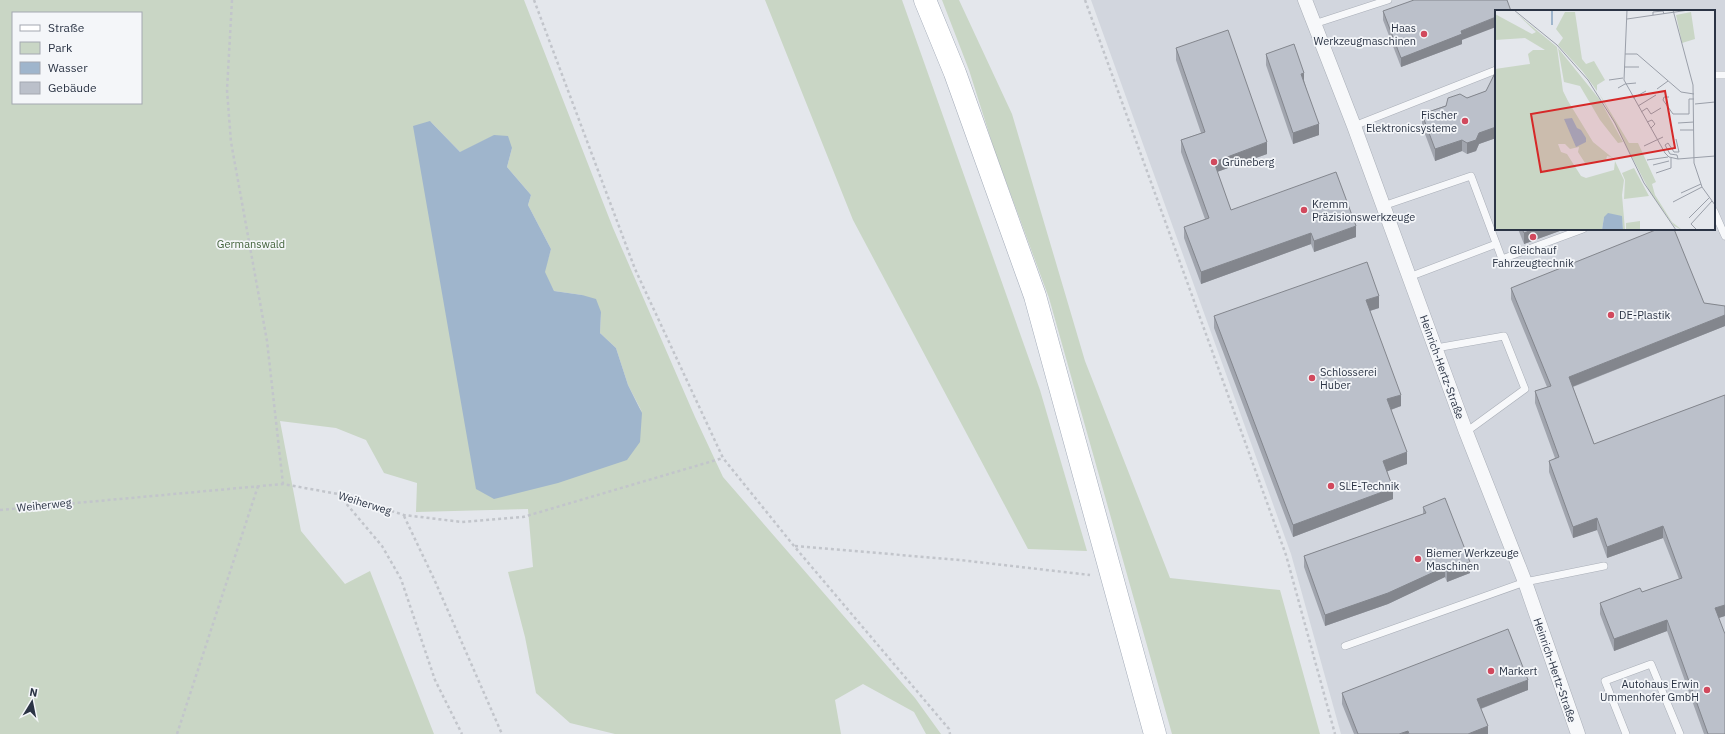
<svg xmlns="http://www.w3.org/2000/svg" width="1725" height="734" font-family="'IBM Plex Sans',sans-serif">
<style>
.built{fill:#d2d6de;fill-rule:evenodd}
.green{fill:#c9d6c5;fill-rule:evenodd}
.water{fill:#9fb5cc}
.lines{fill:none;stroke-linecap:round;stroke-linejoin:round}
.service-casing{stroke:#a9aeb7;stroke-width:8}
.minor-casing{stroke:#a9aeb7;stroke-width:15}
.primary-casing{stroke:#a3abb8;stroke-width:23}
.path{stroke:#c2c5cb;stroke-width:2.5;stroke-dasharray:3 3;stroke-linecap:butt}
.service{stroke:#f7f8fa;stroke-width:7}
.minor{stroke:#f7f8fa;stroke-width:14}
.primary{stroke:#fff;stroke-width:22}
.wall{fill:#a1a5ae}
.shaded-wall{fill:#83868d}
.building{fill:#bbc0ca;stroke:#83868d}
.poi-dot{fill:#d1495d;stroke:#f4f6f9;stroke-width:1.5}
.labels{text-anchor:middle;stroke-width:3.5;stroke-linejoin:round;paint-order:stroke}
.poi-label{font-size:11px;fill:#2b3445;stroke:#f4f6f9;text-anchor:start}
.park-label{font-size:11px;fill:#406138;stroke:#f4f6f9}
.street-label{font-size:11px;fill:#2b3445;stroke:#f4f6f9}
.inset-river{fill:none;stroke:#9fb5cc;stroke-width:2}
.inset-road{fill:none;stroke:#9a9fa9;stroke-width:1}
.view{fill:#d62828;fill-opacity:0.15;stroke:#d62828;stroke-width:2}
.inset-edge{fill:none;stroke:#2b3445;stroke-width:2}
</style>
<rect width="100%" height="100%" fill="#e4e7ec"/>
<path class="built" d="M 1091,0 L 1725,0 L 1725,734 L 1341,734 L 1291,554 ZM 1496,11 L 1714,11 L 1714,229 L 1496,229 Z"/>
<g class="green">
<path d="M 0,0 L 524,0 L 613,228 L 695,417 L 723,477 L 915,698 L 941,734 L 926,734 L 914,712 L 863,684 L 835,700 L 841,734 L 615,734 L 570,723 L 536,693 L 525,637 L 508,572 L 533,567 L 528,509 L 416,512 L 417,483 L 384,473 L 366,440 L 336,428 L 280,421 L 301,531 L 345,584 L 370,571 L 434,734 L 0,734 ZM 13,13 L 141,13 L 141,103 L 13,103 ZM 430,121 L 460,152 L 512,148 L 507,167 L 531,195 L 528,205 L 551,249 L 544,272 L 554,291 L 582,295 L 601,312 L 600,333 L 616,348 L 628,385 L 642,412 Z"/>
<path d="M 765,0 L 902,0 L 1040,390 L 1087,551 L 1028,549 L 853,220 Z"/>
<path d="M 942,0 L 959,0 L 1012,114 L 1085,361 L 1170,578 L 1280,590 L 1320,734 L 1172,734 L 1049,298 L 994,149 L 969,70 Z"/>
</g>
<path class="water" d="M 430,121 L 460,152 L 494,135 L 508,136 L 512,148 L 507,167 L 531,195 L 528,205 L 551,249 L 545,272 L 554,291 L 582,295 L 596,299 L 601,312 L 600,333 L 616,348 L 628,385 L 642,413 L 640,442 L 627,460 L 558,483 L 494,499 L 476,489 L 413,126 Z"/>
<g class="lines">
<g class="service-casing">
<g id="service">
<path d="M 1314,24 L 1388,0"/>
<path d="M 1714,75 L 1725,75"/>
<path d="M 1354,126 L 1496,70"/>
<path d="M 1383,206 L 1471,176 L 1502,259 L 1583,229"/>
<path d="M 1714,211 L 1725,236"/>
<path d="M 1409,277 L 1496,244"/>
<path d="M 1436,348 L 1504,336 L 1525,389 L 1466,432"/>
<path d="M 1345,646 L 1525,582 L 1604,566"/>
<path d="M 1626,734 L 1605,681 L 1651,664 L 1680,734"/>
</g>
</g>
<g class="minor-casing">
<path id="minor" d="M 1305,0 L 1354,126 L 1466,432 L 1525,582 L 1578,734"/>
</g>
<g class="primary-casing">
<path id="primary" d="M 925,0 L 955,73 L 1035,296 L 1155,734"/>
</g>
<g class="path">
<path d="M 232,0 L 227,90 L 231,142 L 267,341 L 283,484"/>
<path d="M 534,0 L 635,269 L 723,458 L 794,546 L 949,729 L 950,734"/>
<path d="M 1085,0 L 1286,555 L 1335,734"/>
<path d="M 339,495 L 382,546 L 401,579 L 435,680 L 462,734"/>
<path d="M 0,510 L 283,484 L 338,494 L 404,515 L 462,522 L 523,517 L 723,458"/>
<path d="M 404,516 L 434,579 L 502,734"/>
<path d="M 795,546 L 960,560 L 1090,575"/>
<path d="M 177,734 L 258,486"/>
</g>
<use href="#service" class="service"/>
<use href="#minor" class="minor"/>
<use href="#primary" class="primary"/>
</g>
<g class="wall">
<path d="M 1383,11 L 1462,40 L 1462,44 L 1401,67 L 1383,20 Z"/>
<path d="M 1176,48 L 1267,154 L 1217,172 L 1231,210 L 1356,237 L 1314,252 L 1311,244 L 1201,284 L 1184,238 L 1184,227 L 1205,219 L 1181,152 L 1181,140 L 1201,133 L 1176,60 Z"/>
<path d="M 1266,54 L 1304,80 L 1319,135 L 1293,144 L 1266,65 Z"/>
<path d="M 1496,71 L 1496,138 L 1479,144 L 1476,151 L 1467,154 L 1462,151 L 1435,161 L 1422,126 L 1422,114 L 1486,91 Z"/>
<path d="M 1518,229 L 1565,229 L 1524,244 Z"/>
<path d="M 1511,288 L 1704,303 L 1725,306 L 1725,326 L 1573,387 L 1594,444 L 1725,395 L 1725,616 L 1719,618 L 1725,734 L 1704,734 L 1667,631 L 1614,651 L 1600,614 L 1600,603 L 1642,592 L 1679,579 L 1663,538 L 1607,558 L 1597,530 L 1573,538 L 1549,472 L 1549,461 L 1555,458 L 1535,403 L 1535,391 L 1547,387 L 1511,299 Z"/>
<path d="M 1379,308 L 1370,311 L 1401,406 L 1391,410 L 1407,464 L 1387,471 L 1393,499 L 1293,537 L 1214,328 L 1214,316 Z"/>
<path d="M 1423,507 L 1470,573 L 1447,582 L 1445,577 L 1388,604 L 1325,626 L 1304,567 L 1304,556 L 1423,514 Z"/>
<path d="M 1528,690 L 1481,709 L 1488,734 L 1354,734 L 1342,704 L 1342,693 Z"/>
</g>
<g class="shaded-wall">
<path d="M 1496,17 L 1496,27 L 1462,40 L 1462,44 L 1401,67 L 1401,58 L 1461,31 Z"/>
<path d="M 1304,73 L 1304,84 L 1301,74 Z"/>
<path d="M 1319,124 L 1319,135 L 1293,144 L 1293,133 Z"/>
<path d="M 1496,127 L 1496,138 L 1479,144 L 1476,151 L 1467,154 L 1467,143 L 1479,133 Z"/>
<path d="M 1462,140 L 1462,151 L 1435,161 L 1435,149 Z"/>
<path d="M 1267,142 L 1267,154 L 1214,173 L 1214,162 Z"/>
<path d="M 1356,226 L 1356,237 L 1314,252 L 1314,241 Z"/>
<path d="M 1534,229 L 1565,229 L 1524,244 L 1524,233 Z"/>
<path d="M 1311,233 L 1311,244 L 1201,284 L 1201,272 Z"/>
<path d="M 1379,296 L 1379,308 L 1366,312 L 1366,300 Z"/>
<path d="M 1725,315 L 1725,326 L 1569,388 L 1569,377 Z"/>
<path d="M 1401,395 L 1401,406 L 1387,411 L 1387,399 Z"/>
<path d="M 1407,452 L 1407,464 L 1383,473 L 1383,461 Z"/>
<path d="M 1393,488 L 1393,499 L 1293,537 L 1293,525 Z"/>
<path d="M 1597,518 L 1597,530 L 1573,538 L 1573,527 Z"/>
<path d="M 1663,526 L 1663,538 L 1607,558 L 1607,547 Z"/>
<path d="M 1470,562 L 1470,573 L 1447,582 L 1447,571 Z"/>
<path d="M 1445,567 L 1445,577 L 1388,604 L 1325,626 L 1325,615 Z"/>
<path d="M 1725,605 L 1725,616 L 1715,619 L 1715,608 Z"/>
<path d="M 1667,620 L 1667,631 L 1614,651 L 1614,639 Z"/>
<path d="M 1528,680 L 1528,690 L 1477,710 L 1477,699 Z"/>
<path d="M 1488,726 L 1488,734 L 1468,734 Z"/>
<path d="M 1408,731 L 1408,734 L 1399,734 Z"/>
</g>
<g class="building">
<path d="M 1414,0 L 1507,0 L 1511,11 L 1496,11 L 1496,17 L 1461,31 L 1462,34 L 1401,58 L 1383,11 Z"/>
<path d="M 1228,30 L 1267,142 L 1214,162 L 1231,210 L 1336,172 L 1356,226 L 1314,241 L 1311,233 L 1201,272 L 1184,227 L 1209,218 L 1181,140 L 1205,132 L 1176,48 Z"/>
<path d="M 1294,44 L 1304,73 L 1301,74 L 1319,124 L 1293,133 L 1266,54 Z"/>
<path d="M 1496,71 L 1496,127 L 1479,133 L 1476,140 L 1467,143 L 1462,140 L 1435,149 L 1422,114 L 1446,106 L 1448,98 L 1460,94 L 1467,98 L 1486,91 Z"/>
<path d="M 1522,229 L 1534,229 L 1524,233 Z"/>
<path d="M 1658,229 L 1674,229 L 1704,303 L 1725,306 L 1725,315 L 1569,377 L 1594,444 L 1725,395 L 1725,605 L 1715,608 L 1725,634 L 1725,734 L 1708,734 L 1667,620 L 1614,639 L 1600,603 L 1640,588 L 1642,592 L 1682,578 L 1663,526 L 1607,547 L 1597,518 L 1573,527 L 1549,461 L 1559,457 L 1535,391 L 1551,386 L 1511,288 Z"/>
<path d="M 1367,262 L 1379,296 L 1366,300 L 1401,395 L 1387,399 L 1407,452 L 1383,461 L 1393,488 L 1293,525 L 1214,316 Z"/>
<path d="M 1445,498 L 1470,562 L 1447,571 L 1445,567 L 1388,593 L 1325,615 L 1304,556 L 1426,513 L 1423,507 Z"/>
<path d="M 1508,629 L 1528,680 L 1477,699 L 1488,726 L 1468,734 L 1409,734 L 1408,731 L 1399,734 L 1358,734 L 1342,693 Z"/>
</g>
<g class="poi-dot">
<circle cx="1424" cy="34" r="4"/>
<circle cx="1465" cy="121" r="4"/>
<circle cx="1214" cy="162" r="4"/>
<circle cx="1304" cy="210" r="4"/>
<circle cx="1533" cy="237" r="4"/>
<circle cx="1611" cy="315" r="4"/>
<circle cx="1312" cy="378" r="4"/>
<circle cx="1331" cy="486" r="4"/>
<circle cx="1418" cy="559" r="4"/>
<circle cx="1491" cy="671" r="4"/>
<circle cx="1707" cy="690" r="4"/>
</g>
<g class="labels">
<g class="poi-label">
<text x="1416" y="32" text-anchor="end">Haas<tspan x="1416" dy="13">Werkzeugmaschinen</tspan></text>
<text x="1457" y="119" text-anchor="end">Fischer<tspan x="1457" dy="13">Elektronicsysteme</tspan></text>
<text x="1222" y="166">Grüneberg</text>
<text x="1312" y="208">Kremm<tspan x="1312" dy="13">Präzisionswerkzeuge</tspan></text>
<text x="1533" y="254" text-anchor="middle">Gleichauf<tspan x="1533" dy="13">Fahrzeugtechnik</tspan></text>
<text x="1619" y="319">DE-Plastik</text>
<text x="1320" y="376">Schlosserei<tspan x="1320" dy="13">Huber</tspan></text>
<text x="1339" y="490">SLE-Technik</text>
<text x="1426" y="557">Biemer Werkzeuge<tspan x="1426" dy="13">Maschinen</tspan></text>
<text x="1499" y="675">Markert</text>
<text x="1699" y="688" text-anchor="end">Autohaus Erwin<tspan x="1699" dy="13">Ummenhofer GmbH</tspan></text>
</g>
<g class="park-label">
<text x="251" y="248">Germanswald</text>
</g>
<g class="street-label">
<text transform="translate(1442 367) rotate(70)" y="4">Heinrich-Hertz-Straße</text>
<text transform="translate(365 503) rotate(17)" y="4">Weiherweg</text>
<text transform="translate(44 505) rotate(-6)" y="4">Weiherweg</text>
<text transform="translate(1555 670) rotate(71)" y="4">Heinrich-Hertz-Straße</text>
</g>
</g>
<g transform="translate(1495 10)">
<rect width="220" height="220" fill="#e4e7ec"/>
<path d="M 70,2 L 80,2 L 87,49 L 91,54 L 99,51 L 110,70 L 102,75 L 102,81 L 88,62 L 63,35 L 68,28 L 61,19 ZM 196,2 L 200,29 L 187,33 L 181,5 ZM 21,3 L 62,37 L 68,81 L 73,91 L 98,132 L 119,149 L 129,170 L 127,185 L 130,220 L 128,220 L 127,209 L 109,207 L 107,220 L 0,220 L 0,59 L 35,54 L 33,44 L 38,40 L 50,40 L 30,28 L 0,30 L 0,4 L 37,24 L 41,22 ZM 63,134 L 70,134 L 75,139 L 84,137 L 83,142 L 90,153 L 111,150 L 112,146 L 116,147 L 120,151 L 119,160 L 91,168 L 86,166 L 72,144 L 66,142 ZM 63,38 L 105,90 L 128,132 L 123,133 L 105,110 L 85,76 L 69,72 ZM 104,83 L 134,133 L 143,133 L 161,172 L 157,174 L 160,185 L 177,212 L 187,220 L 179,216 L 155,182 ZM 139,158 L 154,186 L 129,189 L 130,170 L 127,163 ZM 145,211 L 145,220 L 131,220 L 131,213 Z" fill="#c9d6c5" fill-rule="evenodd"/>
<path d="M 77,108 L 82,118 L 86,120 L 91,128 L 91,132 L 81,137 L 69,109 ZM 113,203 L 127,206 L 128,220 L 107,220 L 109,207 Z" fill="#9fb5cc"/>
<path class="inset-river" d="M 57,0 L 57,15"/>
<path class="inset-road" d="M 19,0 L 62,35 L 93,70 L 120,113 L 149,173 L 181,220M 132,0 L 129,70 L 170,143 L 174,147 L 183,149 L 220,146M 178,0 L 198,75 L 199,153 L 207,177 L 220,195M 158,5 L 158,2 L 168,1 L 169,4M 132,9 L 194,0M 130,44 L 142,44 L 186,82 L 199,84M 129,57 L 144,57M 114,70 L 128,68M 123,78 L 130,74 L 141,73M 162,79 L 173,71M 174,87 L 169,87 L 168,90 L 178,104 L 194,104 L 194,89 L 199,89M 138,88 L 151,81M 200,94 L 220,92M 143,96 L 161,85M 146,102 L 152,98 L 156,104 L 166,98M 152,112 L 157,110 L 160,114 L 156,118M 183,113 L 199,112M 185,120 L 199,120M 181,129 L 184,142 L 179,142 L 173,133 L 170,135 L 175,144 L 182,145 L 183,149M 149,136 L 168,127M 152,150 L 173,147M 158,155 L 174,151M 161,163 L 176,158 L 176,148M 186,183 L 206,174M 178,192 L 207,177M 194,208 L 214,188M 202,220 L 196,214 L 217,191"/>
<path class="view" d="M 170,81 L 180,138 L 46,162 L 36,104 Z"/>
<rect width="220" height="220" class="inset-edge"/>
</g>
<rect x="12" y="12" width="130" height="92" fill="#f4f6f9" stroke="#a4a8b1"/>
<rect x="20" y="25" width="20" height="6" fill="#ffffff" stroke="#a4a8b1"/>
<text x="48" y="32" font-size="12" fill="#2b3445">Straße</text>
<rect x="20" y="42" width="20" height="12" fill="#c9d6c5" stroke="#a4a8b1"/>
<text x="48" y="52" font-size="12" fill="#2b3445">Park</text>
<rect x="20" y="62" width="20" height="12" fill="#9fb5cc" stroke="#a4a8b1"/>
<text x="48" y="72" font-size="12" fill="#2b3445">Wasser</text>
<rect x="20" y="82" width="20" height="12" fill="#bbc0ca" stroke="#a4a8b1"/>
<text x="48" y="92" font-size="12" fill="#2b3445">Gebäude</text>
<g transform="translate(32 702) rotate(10)" stroke="#f4f6f9" stroke-width="3" paint-order="stroke">
<path d="M0-3L7 15L0 10L-7 15Z" fill="#2b3445"/>
<text y="-6" font-size="11" font-weight="bold" text-anchor="middle" fill="#2b3445">N</text>
</g>
</svg>
